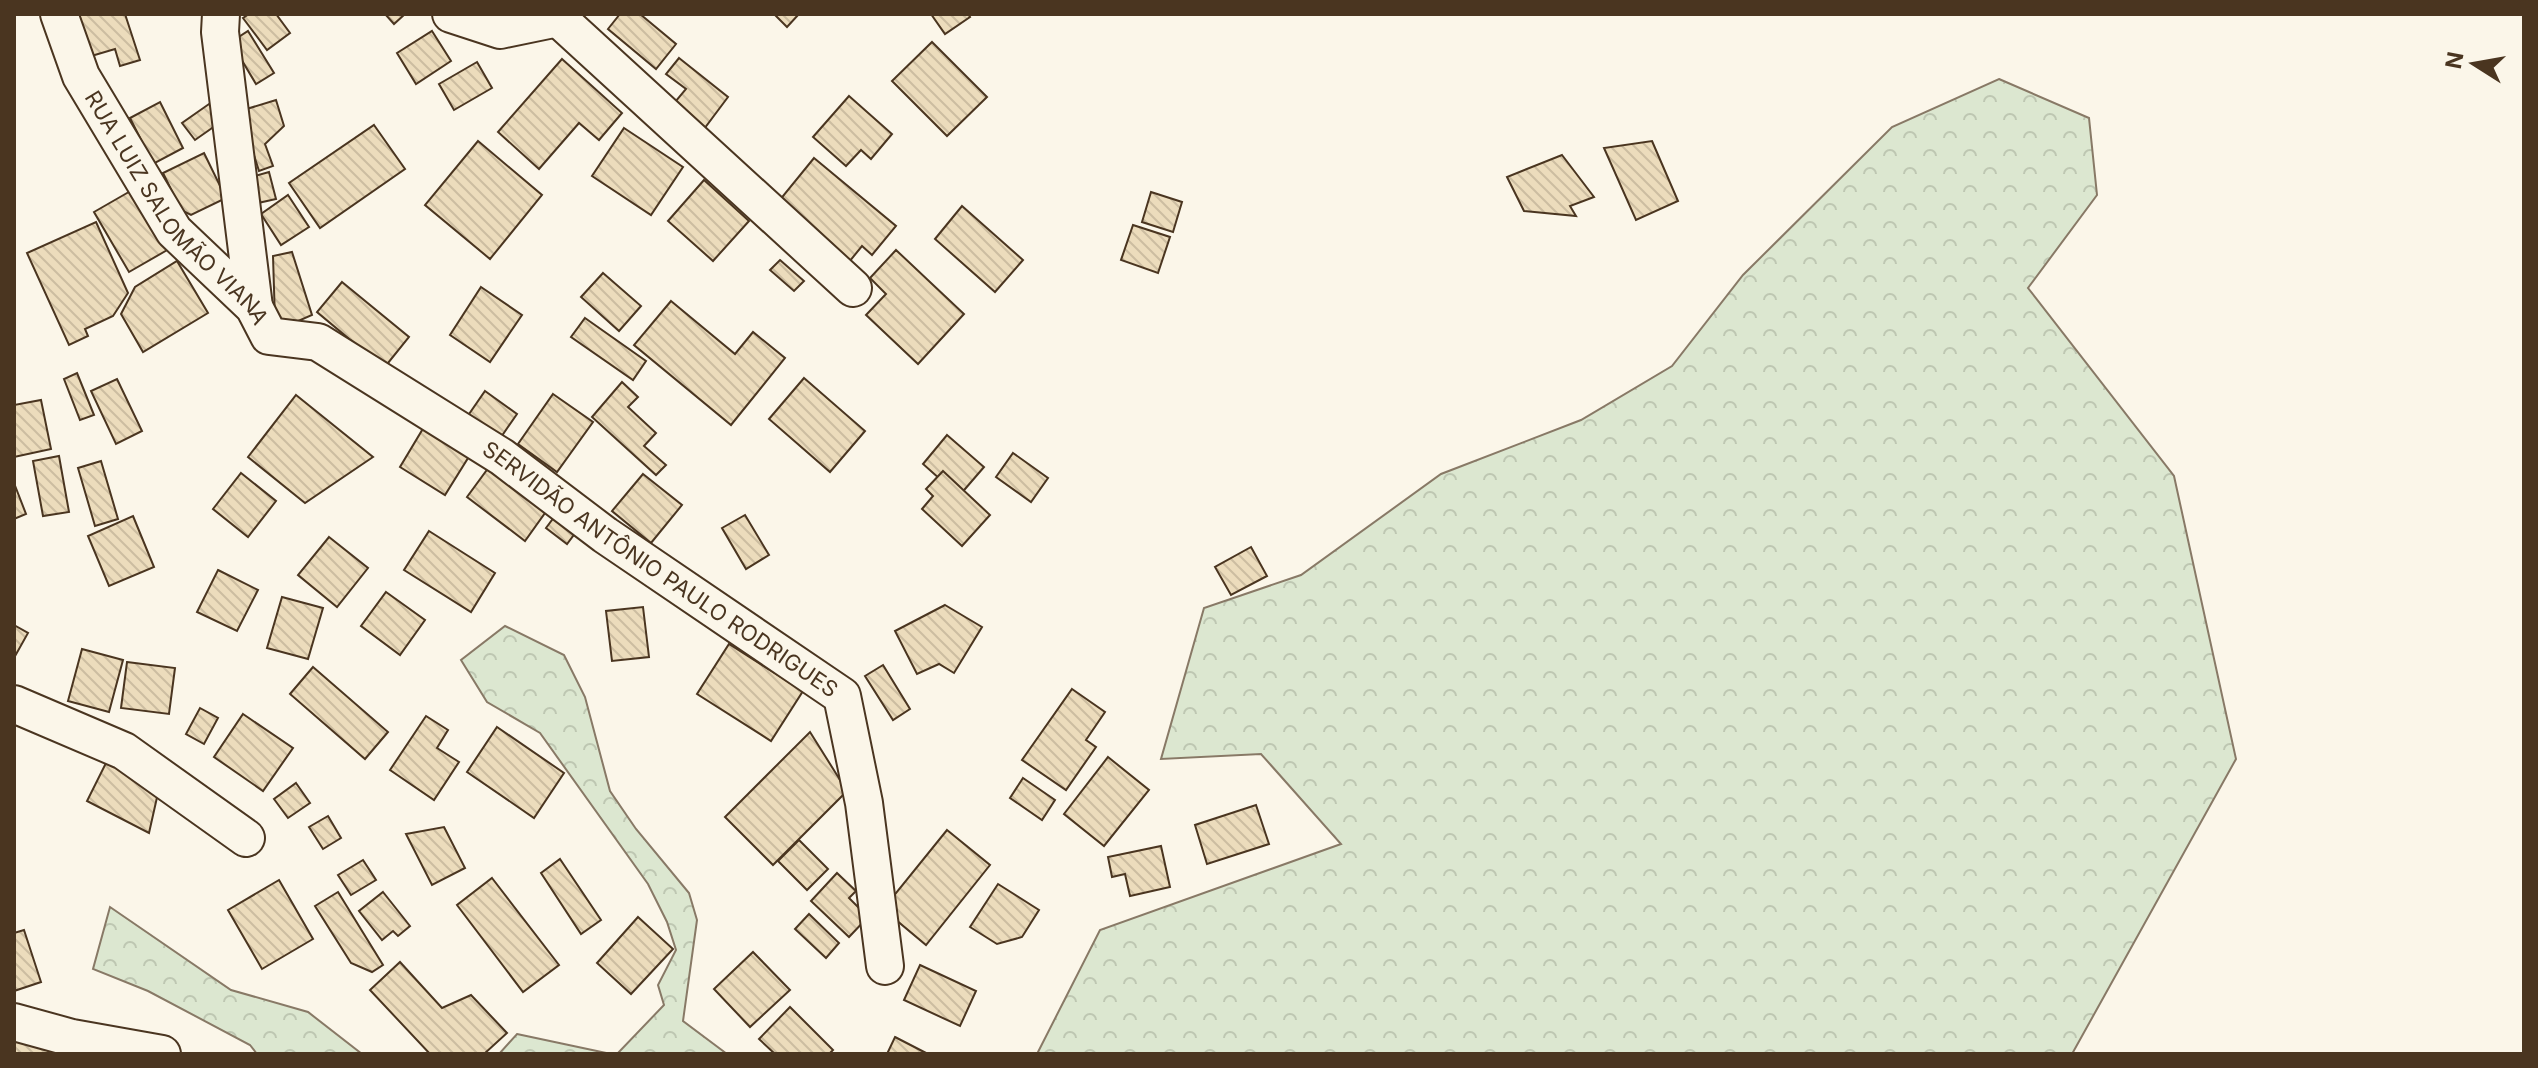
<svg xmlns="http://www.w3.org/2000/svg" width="2538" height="1068" font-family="Inter,sans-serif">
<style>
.forest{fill:url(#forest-crowns);stroke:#887966;stroke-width:2}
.building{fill:url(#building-back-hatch);stroke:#4a3520;stroke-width:2}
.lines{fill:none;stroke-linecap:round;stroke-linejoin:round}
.street-casing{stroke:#4a3520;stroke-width:40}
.street{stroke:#fbf6e9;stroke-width:36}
.labels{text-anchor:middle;stroke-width:6;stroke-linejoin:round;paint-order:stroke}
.street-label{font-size:22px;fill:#4a3520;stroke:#fbf6e9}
</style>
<defs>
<pattern id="forest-crowns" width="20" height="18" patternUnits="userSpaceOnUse" patternTransform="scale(2)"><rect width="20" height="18" fill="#dce7d0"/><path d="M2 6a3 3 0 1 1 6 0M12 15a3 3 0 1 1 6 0" fill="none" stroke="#bec7b2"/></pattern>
<pattern id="building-back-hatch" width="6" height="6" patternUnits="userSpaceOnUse" patternTransform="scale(2)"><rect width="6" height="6" fill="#ecdcbc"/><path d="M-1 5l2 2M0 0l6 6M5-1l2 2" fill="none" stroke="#ccbda1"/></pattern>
</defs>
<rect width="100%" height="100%" fill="#fbf6e9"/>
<g class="forest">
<path d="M 1999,79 L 2089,118 L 2097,195 L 2028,288 L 2174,476 L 2236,759 L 2072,1054 L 1037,1054 L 1100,930 L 1341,844 L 1261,754 L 1161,759 L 1204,608 L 1301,575 L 1441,474 L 1581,420 L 1672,366 L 1743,275 L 1892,127 Z"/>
<path d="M 505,626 L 564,655 L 585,697 L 610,791 L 636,829 L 689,893 L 697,920 L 683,1021 L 727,1054 L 617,1054 L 664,1005 L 658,985 L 676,950 L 667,922 L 648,884 L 540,733 L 487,702 L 461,660 Z"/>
<path d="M 110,907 L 231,990 L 308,1012 L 362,1054 L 257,1054 L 250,1045 L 148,991 L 93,969 Z"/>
<path d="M 517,1034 L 611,1054 L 499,1054 Z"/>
</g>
<g class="building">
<path d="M 75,14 L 125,14 L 140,60 L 120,66 L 115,49 L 88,57 Z"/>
<path d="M 249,14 L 276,14 L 290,33 L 267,50 L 243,18 Z"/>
<path d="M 385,14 L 405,14 L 394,24 Z"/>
<path d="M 620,14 L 640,14 L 676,44 L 656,69 L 608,29 Z"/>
<path d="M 774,14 L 799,14 L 787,27 Z"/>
<path d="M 931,14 L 968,14 L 970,17 L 945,34 Z"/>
<path d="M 248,31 L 274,73 L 256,84 L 231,42 Z"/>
<path d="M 432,31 L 451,61 L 416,84 L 397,53 Z"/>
<path d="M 932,42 L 987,97 L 947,136 L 892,81 Z"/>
<path d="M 679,58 L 728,97 L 701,133 L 670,108 L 686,89 L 666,74 Z"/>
<path d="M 562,59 L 622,113 L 599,140 L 579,123 L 539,169 L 498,132 Z"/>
<path d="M 477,62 L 492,88 L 454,110 L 439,84 Z"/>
<path d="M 849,96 L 892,134 L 871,159 L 861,150 L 846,166 L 813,137 Z"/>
<path d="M 276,100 L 284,126 L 265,144 L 273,166 L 259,171 L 240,111 Z"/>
<path d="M 160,102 L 183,148 L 153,164 L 130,118 Z"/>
<path d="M 209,104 L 222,121 L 195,140 L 182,123 Z"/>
<path d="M 374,125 L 405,169 L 320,228 L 289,183 Z"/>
<path d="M 624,128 L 683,167 L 651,215 L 592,176 Z"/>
<path d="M 478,141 L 542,195 L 490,259 L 425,205 Z"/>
<path d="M 1652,141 L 1678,201 L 1636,220 L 1604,148 Z"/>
<path d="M 204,153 L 226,198 L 191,215 L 181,210 L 163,173 Z"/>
<path d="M 1562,155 L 1594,197 L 1570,206 L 1576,216 L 1524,211 L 1507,177 Z"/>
<path d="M 814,158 L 896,226 L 872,255 L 862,246 L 845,267 L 774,207 Z"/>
<path d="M 269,172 L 276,199 L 258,203 L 251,177 Z"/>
<path d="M 704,180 L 749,221 L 713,261 L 668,221 Z"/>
<path d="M 134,189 L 169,249 L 129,272 L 94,212 Z"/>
<path d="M 1151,192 L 1182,202 L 1173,232 L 1142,222 Z"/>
<path d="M 288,195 L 309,227 L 281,245 L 261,214 Z"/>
<path d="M 962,206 L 1023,260 L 995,292 L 935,239 Z"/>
<path d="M 96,222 L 128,293 L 113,316 L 85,329 L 88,336 L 69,345 L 27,253 Z"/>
<path d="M 1133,225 L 1170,237 L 1158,273 L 1121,260 Z"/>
<path d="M 896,250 L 964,314 L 918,364 L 866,315 L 886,294 L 870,278 Z"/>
<path d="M 292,252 L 312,315 L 296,322 L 275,321 L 273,256 Z"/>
<path d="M 780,260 L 804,281 L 794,291 L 770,270 Z"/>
<path d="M 177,261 L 208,313 L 143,352 L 121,314 L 135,287 Z"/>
<path d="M 603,273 L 641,306 L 619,331 L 581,297 Z"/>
<path d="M 342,282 L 409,337 L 384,368 L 317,312 Z"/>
<path d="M 481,287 L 522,315 L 490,362 L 450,335 Z"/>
<path d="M 671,301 L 735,354 L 753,332 L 785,358 L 731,425 L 634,345 Z"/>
<path d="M 585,318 L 646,361 L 633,380 L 571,337 Z"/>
<path d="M 77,373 L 94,415 L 80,420 L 64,379 Z"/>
<path d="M 804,378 L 865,431 L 830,472 L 769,419 Z"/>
<path d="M 117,379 L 142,431 L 116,444 L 91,391 Z"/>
<path d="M 622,382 L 638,397 L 628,407 L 656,433 L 644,446 L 666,465 L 656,475 L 592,417 Z"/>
<path d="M 485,391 L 517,414 L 499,440 L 467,417 Z"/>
<path d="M 553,394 L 593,422 L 557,472 L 518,444 Z"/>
<path d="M 296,395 L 373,457 L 305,503 L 248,457 Z"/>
<path d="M 41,400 L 51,449 L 14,457 L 14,405 Z"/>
<path d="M 427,422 L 473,450 L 445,495 L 400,467 Z"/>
<path d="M 947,435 L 984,467 L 959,496 L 923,464 Z"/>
<path d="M 1013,453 L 1048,478 L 1031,502 L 996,477 Z"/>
<path d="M 59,456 L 69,512 L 43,516 L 33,461 Z"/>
<path d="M 101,461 L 118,519 L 95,526 L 78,468 Z"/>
<path d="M 492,463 L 550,506 L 525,541 L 467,497 Z"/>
<path d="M 943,471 L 990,515 L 962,546 L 922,509 L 933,496 L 926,489 Z"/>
<path d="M 241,473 L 276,501 L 248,537 L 213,509 Z"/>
<path d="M 643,474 L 682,505 L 651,543 L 612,511 Z"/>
<path d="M 14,483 L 26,514 L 14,519 Z"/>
<path d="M 558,512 L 579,528 L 567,544 L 546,528 Z"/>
<path d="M 745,515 L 769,555 L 746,569 L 722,528 Z"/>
<path d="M 133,516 L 154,567 L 109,586 L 88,536 Z"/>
<path d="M 429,531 L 495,573 L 471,612 L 404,570 Z"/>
<path d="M 329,537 L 368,568 L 337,607 L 298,575 Z"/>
<path d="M 1251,547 L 1267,576 L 1231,595 L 1215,567 Z"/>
<path d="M 218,570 L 258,590 L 237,631 L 197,612 Z"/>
<path d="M 386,592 L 425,620 L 400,655 L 361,626 Z"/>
<path d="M 282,597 L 323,608 L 308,659 L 267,648 Z"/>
<path d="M 945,605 L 982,627 L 954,673 L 939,664 L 917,674 L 895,631 Z"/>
<path d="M 643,607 L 649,657 L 612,661 L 606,611 Z"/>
<path d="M 14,625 L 28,633 L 14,658 Z"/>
<path d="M 729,644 L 803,691 L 771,741 L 697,694 Z"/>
<path d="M 82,649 L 123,660 L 109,712 L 68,701 Z"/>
<path d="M 127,662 L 175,668 L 169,714 L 121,708 Z"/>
<path d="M 883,665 L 910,709 L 893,720 L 865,676 Z"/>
<path d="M 313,667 L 388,732 L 365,759 L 290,694 Z"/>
<path d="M 1072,689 L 1105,712 L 1086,740 L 1096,747 L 1066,790 L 1022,760 Z"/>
<path d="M 200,708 L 218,718 L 204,744 L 186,734 Z"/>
<path d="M 243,714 L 293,748 L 263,791 L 214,757 Z"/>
<path d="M 426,716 L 448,730 L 437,748 L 459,762 L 434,800 L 390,770 Z"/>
<path d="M 497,727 L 564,773 L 534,818 L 467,772 Z"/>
<path d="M 810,732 L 847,791 L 773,865 L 725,817 Z"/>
<path d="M 1108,757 L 1149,790 L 1104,846 L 1064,814 Z"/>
<path d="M 108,759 L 160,784 L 149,833 L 87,801 Z"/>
<path d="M 1023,778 L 1055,800 L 1042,820 L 1010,798 Z"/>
<path d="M 296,783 L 310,803 L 288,818 L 274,799 Z"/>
<path d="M 1256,805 L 1269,844 L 1207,864 L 1195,825 Z"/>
<path d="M 328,816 L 341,838 L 323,849 L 309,827 Z"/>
<path d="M 444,827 L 465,868 L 432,885 L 406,834 Z"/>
<path d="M 947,830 L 990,865 L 926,945 L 883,909 Z"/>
<path d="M 799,840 L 828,869 L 807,890 L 778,861 Z"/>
<path d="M 1161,846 L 1170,887 L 1130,896 L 1125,874 L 1112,877 L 1108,857 Z"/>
<path d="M 560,859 L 601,920 L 581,934 L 541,873 Z"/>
<path d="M 363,860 L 376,880 L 351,895 L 338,875 Z"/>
<path d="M 837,873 L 856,891 L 849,898 L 868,917 L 849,937 L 811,901 Z"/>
<path d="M 492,878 L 559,965 L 523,992 L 457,905 Z"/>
<path d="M 279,880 L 313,939 L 262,969 L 228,910 Z"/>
<path d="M 998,884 L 1039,910 L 1022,937 L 997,944 L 970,927 Z"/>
<path d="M 338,892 L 383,965 L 372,972 L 351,963 L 315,906 Z"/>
<path d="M 383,892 L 410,926 L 398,936 L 393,931 L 382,940 L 359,911 Z"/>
<path d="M 809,914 L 839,943 L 826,958 L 795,929 Z"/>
<path d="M 638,917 L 673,949 L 631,994 L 597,963 Z"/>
<path d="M 24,930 L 41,982 L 14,991 L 14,933 Z"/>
<path d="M 753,952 L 790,990 L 750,1027 L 714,989 Z"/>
<path d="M 400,962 L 442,1008 L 471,995 L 507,1033 L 484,1054 L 430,1054 L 370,990 Z"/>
<path d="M 920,965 L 976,991 L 960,1026 L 904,1000 Z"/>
<path d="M 790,1007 L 833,1050 L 829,1054 L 775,1054 L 759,1039 Z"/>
<path d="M 16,1034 L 58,1054 L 14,1054 Z"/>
<path d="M 895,1037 L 928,1054 L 887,1054 Z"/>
</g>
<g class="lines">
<g class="street-casing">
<g id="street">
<path id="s1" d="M 59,14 L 81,76 L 174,231 L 254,307 L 269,336 L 318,342 L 502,457 L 605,535 L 842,696 L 864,803 L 885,966"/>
<path d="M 221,14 L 220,32 L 254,307"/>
<path d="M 451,14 L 500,30 L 558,18 L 562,14"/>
<path d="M 558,18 L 853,288"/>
<path d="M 14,704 L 124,751 L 246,838"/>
<path d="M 14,1022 L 72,1038 L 162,1054"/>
</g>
</g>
<use href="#street" class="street"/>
</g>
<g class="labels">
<g class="street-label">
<text dy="8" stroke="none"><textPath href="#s1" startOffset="230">RUA LUIZ SALOMÃO VIANA</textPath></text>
<text dy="8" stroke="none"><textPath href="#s1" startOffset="850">SERVIDÃO ANTÔNIO PAULO RODRIGUES</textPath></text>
</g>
</g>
<rect width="2538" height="1068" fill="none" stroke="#4a3520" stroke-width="32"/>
<g transform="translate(2474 64) rotate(281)" stroke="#fbf6e9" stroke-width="6" paint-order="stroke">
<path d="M0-6L14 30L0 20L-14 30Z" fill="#4a3520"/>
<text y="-12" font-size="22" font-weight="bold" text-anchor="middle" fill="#4a3520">N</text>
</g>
</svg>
